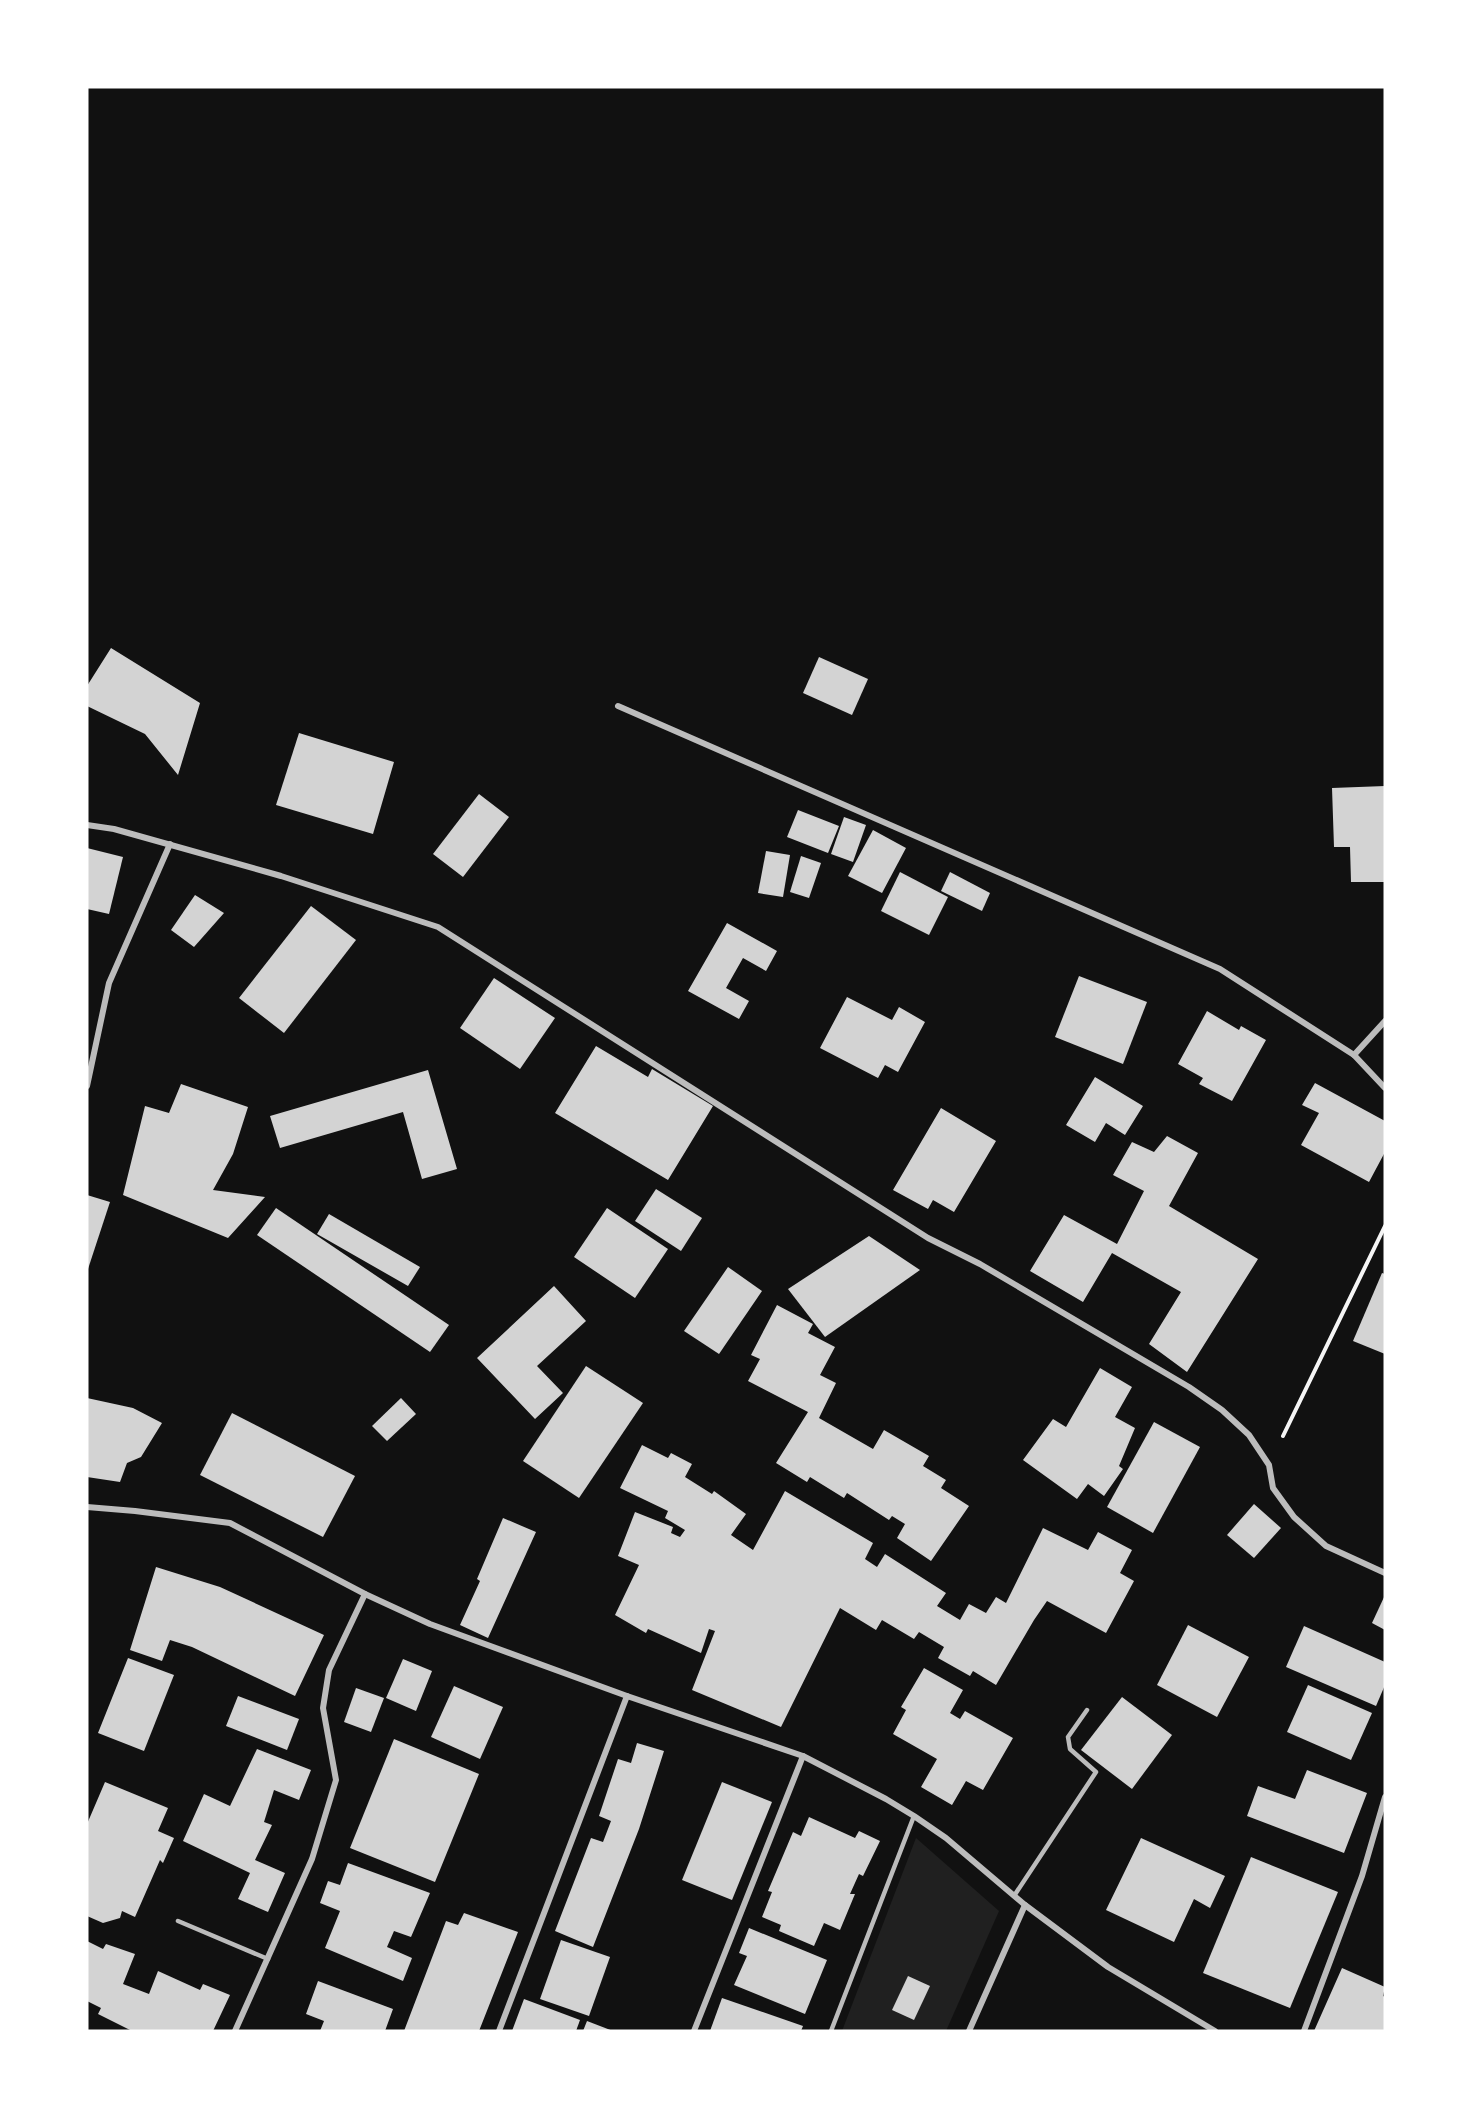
<svg xmlns="http://www.w3.org/2000/svg" width="1472" height="2118" font-family="Literata,serif">
<style>
.green{fill:#202020}
.building{fill:#d3d3d3}
.lines{fill:none;stroke-linecap:round;stroke-linejoin:round}
.path{stroke:#f5f5f5;stroke-width:4}
.service{stroke:#bcbcbc;stroke-width:4.5}
.minor{stroke:#bcbcbc;stroke-width:6}
</style>
<rect width="100%" height="100%" fill="#111"/>
<path class="green" d="M 916,1838 L 999,1911 L 946,2031 L 842,2031 Z"/>
<g class="building">
<path d="M 111,648 L 200,703 L 178,775 L 145,734 L 87,706 L 87,686 Z"/>
<path d="M 819,657 L 868,679 L 852,715 L 803,693 Z"/>
<path d="M 299,733 L 394,762 L 373,834 L 276,805 Z"/>
<path d="M 1385,786 L 1385,882 L 1351,882 L 1350,847 L 1334,847 L 1332,788 Z"/>
<path d="M 479,794 L 509,817 L 463,877 L 433,854 Z"/>
<path d="M 798,810 L 839,826 L 828,853 L 787,837 Z"/>
<path d="M 844,817 L 866,825 L 853,862 L 831,854 Z"/>
<path d="M 873,830 L 906,848 L 882,893 L 848,876 Z"/>
<path d="M 87,848 L 123,857 L 109,914 L 87,909 Z"/>
<path d="M 766,851 L 790,855 L 783,897 L 758,893 Z"/>
<path d="M 801,856 L 821,863 L 809,898 L 790,892 Z"/>
<path d="M 900,872 L 948,897 L 929,935 L 881,911 Z"/>
<path d="M 950,872 L 990,893 L 982,911 L 941,891 Z"/>
<path d="M 195,895 L 224,913 L 194,947 L 171,930 Z"/>
<path d="M 311,906 L 356,940 L 284,1033 L 239,998 Z"/>
<path d="M 727,923 L 777,951 L 766,971 L 743,958 L 726,988 L 749,1001 L 739,1019 L 688,991 Z"/>
<path d="M 1079,976 L 1147,1002 L 1123,1064 L 1055,1037 Z"/>
<path d="M 494,978 L 555,1018 L 520,1069 L 460,1028 Z"/>
<path d="M 847,997 L 892,1020 L 899,1007 L 925,1022 L 898,1072 L 885,1065 L 878,1078 L 820,1048 Z"/>
<path d="M 1207,1011 L 1239,1030 L 1241,1026 L 1266,1040 L 1232,1101 L 1199,1084 L 1203,1078 L 1178,1064 Z"/>
<path d="M 596,1046 L 648,1077 L 652,1069 L 713,1106 L 668,1180 L 555,1113 Z"/>
<path d="M 428,1070 L 457,1169 L 422,1179 L 403,1112 L 280,1148 L 270,1116 Z"/>
<path d="M 1095,1077 L 1143,1106 L 1125,1135 L 1106,1123 L 1095,1142 L 1066,1125 Z"/>
<path d="M 1315,1083 L 1385,1121 L 1385,1152 L 1369,1182 L 1301,1145 L 1319,1113 L 1302,1105 Z"/>
<path d="M 181,1084 L 248,1107 L 233,1154 L 213,1190 L 265,1197 L 228,1238 L 123,1195 L 145,1106 L 169,1113 Z"/>
<path d="M 941,1108 L 996,1141 L 954,1212 L 933,1200 L 928,1209 L 893,1190 Z"/>
<path d="M 1167,1136 L 1198,1153 L 1169,1206 L 1258,1259 L 1187,1372 L 1149,1344 L 1181,1292 L 1112,1253 L 1083,1302 L 1030,1271 L 1064,1215 L 1117,1244 L 1144,1191 L 1113,1175 L 1132,1142 L 1154,1152 Z"/>
<path d="M 656,1189 L 702,1218 L 681,1251 L 635,1221 Z"/>
<path d="M 87,1195 L 110,1202 L 87,1272 Z"/>
<path d="M 276,1208 L 449,1325 L 430,1352 L 257,1235 Z"/>
<path d="M 607,1208 L 668,1249 L 635,1298 L 574,1257 Z"/>
<path d="M 329,1214 L 420,1267 L 408,1286 L 317,1234 Z"/>
<path d="M 869,1236 L 920,1270 L 825,1337 L 788,1289 Z"/>
<path d="M 728,1267 L 762,1291 L 719,1354 L 684,1331 Z"/>
<path d="M 1382,1273 L 1385,1274 L 1385,1354 L 1353,1341 Z"/>
<path d="M 554,1286 L 586,1321 L 537,1366 L 563,1393 L 535,1419 L 477,1358 Z"/>
<path d="M 777,1305 L 813,1324 L 808,1333 L 835,1347 L 820,1375 L 836,1383 L 819,1418 L 873,1449 L 884,1430 L 929,1456 L 923,1466 L 946,1480 L 941,1488 L 969,1506 L 931,1561 L 897,1538 L 905,1524 L 892,1516 L 889,1520 L 847,1493 L 844,1498 L 810,1477 L 807,1482 L 776,1463 L 808,1412 L 748,1381 L 760,1359 L 751,1355 Z"/>
<path d="M 586,1366 L 643,1403 L 579,1498 L 523,1461 Z"/>
<path d="M 1100,1368 L 1132,1387 L 1115,1417 L 1135,1428 L 1119,1466 L 1123,1469 L 1104,1496 L 1088,1484 L 1077,1499 L 1023,1460 L 1053,1419 L 1066,1427 Z"/>
<path d="M 87,1398 L 133,1408 L 162,1423 L 141,1457 L 127,1463 L 120,1482 L 87,1477 Z"/>
<path d="M 401,1398 L 416,1414 L 387,1441 L 372,1426 Z"/>
<path d="M 232,1413 L 355,1476 L 323,1537 L 200,1475 Z"/>
<path d="M 1154,1422 L 1200,1447 L 1153,1533 L 1107,1507 Z"/>
<path d="M 642,1445 L 668,1458 L 671,1453 L 692,1464 L 685,1477 L 712,1494 L 714,1491 L 746,1514 L 731,1535 L 753,1550 L 785,1491 L 873,1543 L 865,1559 L 877,1567 L 885,1554 L 946,1593 L 937,1606 L 960,1620 L 969,1604 L 986,1613 L 996,1597 L 1006,1603 L 1043,1528 L 1088,1550 L 1098,1532 L 1132,1550 L 1120,1573 L 1134,1581 L 1106,1633 L 1047,1601 L 1034,1620 L 996,1685 L 973,1671 L 970,1676 L 938,1658 L 944,1647 L 919,1632 L 914,1639 L 882,1620 L 876,1630 L 840,1608 L 781,1727 L 692,1690 L 715,1631 L 709,1629 L 701,1653 L 648,1629 L 646,1633 L 615,1615 L 639,1565 L 618,1556 L 635,1512 L 673,1527 L 671,1533 L 680,1537 L 685,1530 L 665,1518 L 668,1511 L 620,1488 Z"/>
<path d="M 1254,1504 L 1281,1528 L 1254,1558 L 1227,1535 Z"/>
<path d="M 503,1518 L 536,1532 L 488,1638 L 460,1625 L 480,1581 L 477,1579 Z"/>
<path d="M 156,1567 L 220,1587 L 324,1635 L 295,1696 L 192,1647 L 170,1640 L 162,1661 L 130,1650 Z"/>
<path d="M 1385,1595 L 1385,1630 L 1372,1623 Z"/>
<path d="M 1188,1625 L 1249,1657 L 1217,1717 L 1157,1685 Z"/>
<path d="M 1304,1626 L 1385,1662 L 1385,1685 L 1376,1706 L 1286,1667 Z"/>
<path d="M 128,1658 L 174,1675 L 144,1751 L 98,1733 Z"/>
<path d="M 403,1659 L 432,1671 L 416,1711 L 386,1698 Z"/>
<path d="M 924,1668 L 963,1690 L 950,1713 L 960,1719 L 965,1711 L 1013,1738 L 983,1790 L 966,1781 L 952,1805 L 921,1787 L 937,1759 L 893,1734 L 906,1710 L 901,1707 Z"/>
<path d="M 1308,1685 L 1372,1713 L 1351,1760 L 1287,1732 Z"/>
<path d="M 454,1686 L 503,1707 L 480,1759 L 431,1737 Z"/>
<path d="M 356,1688 L 384,1698 L 371,1732 L 344,1722 Z"/>
<path d="M 238,1696 L 299,1719 L 287,1750 L 226,1726 Z"/>
<path d="M 1122,1697 L 1172,1735 L 1132,1789 L 1081,1750 Z"/>
<path d="M 394,1739 L 479,1774 L 435,1882 L 350,1848 Z"/>
<path d="M 637,1743 L 664,1751 L 639,1829 L 593,1947 L 555,1931 L 591,1838 L 603,1842 L 611,1821 L 599,1816 L 618,1759 L 631,1763 Z"/>
<path d="M 257,1749 L 311,1770 L 299,1800 L 274,1790 L 264,1822 L 272,1825 L 255,1860 L 285,1873 L 268,1912 L 238,1899 L 250,1873 L 183,1841 L 204,1794 L 230,1806 Z"/>
<path d="M 1307,1770 L 1367,1793 L 1344,1853 L 1247,1816 L 1258,1786 L 1295,1799 Z"/>
<path d="M 105,1782 L 168,1808 L 158,1831 L 174,1838 L 163,1863 L 160,1860 L 135,1917 L 122,1911 L 120,1918 L 103,1923 L 87,1916 L 87,1824 Z"/>
<path d="M 722,1782 L 772,1802 L 732,1900 L 682,1880 Z"/>
<path d="M 809,1817 L 855,1838 L 859,1831 L 880,1841 L 863,1876 L 859,1874 L 850,1894 L 855,1894 L 840,1930 L 824,1923 L 814,1946 L 779,1931 L 781,1925 L 762,1917 L 772,1892 L 768,1891 L 793,1832 L 801,1836 Z"/>
<path d="M 1141,1838 L 1225,1876 L 1210,1908 L 1194,1899 L 1174,1942 L 1106,1910 Z"/>
<path d="M 1251,1857 L 1338,1892 L 1290,2008 L 1203,1973 Z"/>
<path d="M 348,1863 L 430,1893 L 411,1937 L 394,1931 L 387,1947 L 412,1958 L 403,1981 L 325,1948 L 340,1911 L 320,1903 L 328,1881 L 340,1885 Z"/>
<path d="M 464,1913 L 518,1932 L 479,2031 L 404,2031 L 446,1921 L 458,1925 Z"/>
<path d="M 749,1928 L 827,1960 L 805,2014 L 734,1985 L 747,1956 L 739,1953 Z"/>
<path d="M 561,1940 L 610,1957 L 589,2016 L 540,1999 Z"/>
<path d="M 87,1941 L 103,1949 L 106,1944 L 135,1954 L 123,1984 L 149,1994 L 158,1971 L 200,1990 L 203,1984 L 230,1995 L 213,2031 L 132,2031 L 98,2014 L 101,2008 L 87,2001 Z"/>
<path d="M 1342,1968 L 1385,1987 L 1383,1996 L 1385,1997 L 1385,2031 L 1314,2031 Z"/>
<path d="M 908,1976 L 930,1986 L 914,2020 L 892,2010 Z"/>
<path d="M 318,1981 L 393,2009 L 385,2031 L 320,2031 L 324,2021 L 306,2014 Z"/>
<path d="M 722,1998 L 803,2026 L 801,2031 L 710,2031 Z"/>
<path d="M 524,1999 L 580,2020 L 576,2031 L 512,2031 Z"/>
<path d="M 587,2021 L 613,2031 L 583,2031 Z"/>
</g>
<g class="lines">
<path class="path" d="M 1283,1436 L 1385,1226"/>
<g class="service">
<path d="M 1014,1896 L 1096,1772 L 1070,1749 L 1068,1737 L 1087,1710"/>
<path d="M 178,1921 L 268,1959"/>
<path d="M 831,2031 L 914,1816"/>
</g>
<g class="minor">
<path d="M 618,706 L 1220,969 L 1354,1055 L 1385,1088"/>
<path d="M 87,825 L 114,829 L 281,876 L 438,927 L 928,1238 L 980,1264 L 1189,1387 L 1222,1410 L 1249,1435 L 1269,1465 L 1273,1488 L 1294,1517 L 1326,1546 L 1385,1573"/>
<path d="M 1354,1055 L 1385,1021"/>
<path d="M 87,1086 L 109,983 L 170,844"/>
<path d="M 87,1507 L 135,1511 L 230,1523 L 365,1594 L 430,1624 L 627,1696 L 803,1756 L 886,1799 L 914,1816 L 946,1838 L 1025,1905 L 1108,1967 L 1215,2031"/>
<path d="M 235,2031 L 312,1859 L 336,1780 L 323,1708 L 329,1670 L 365,1594"/>
<path d="M 499,2031 L 627,1696"/>
<path d="M 694,2031 L 803,1756"/>
<path d="M 969,2031 L 1025,1905"/>
<path d="M 1304,2031 L 1362,1876 L 1385,1797"/>
</g>
</g>
<rect width="1472" height="2118" fill="none" stroke="#ffffff" stroke-width="177"/>
</svg>
